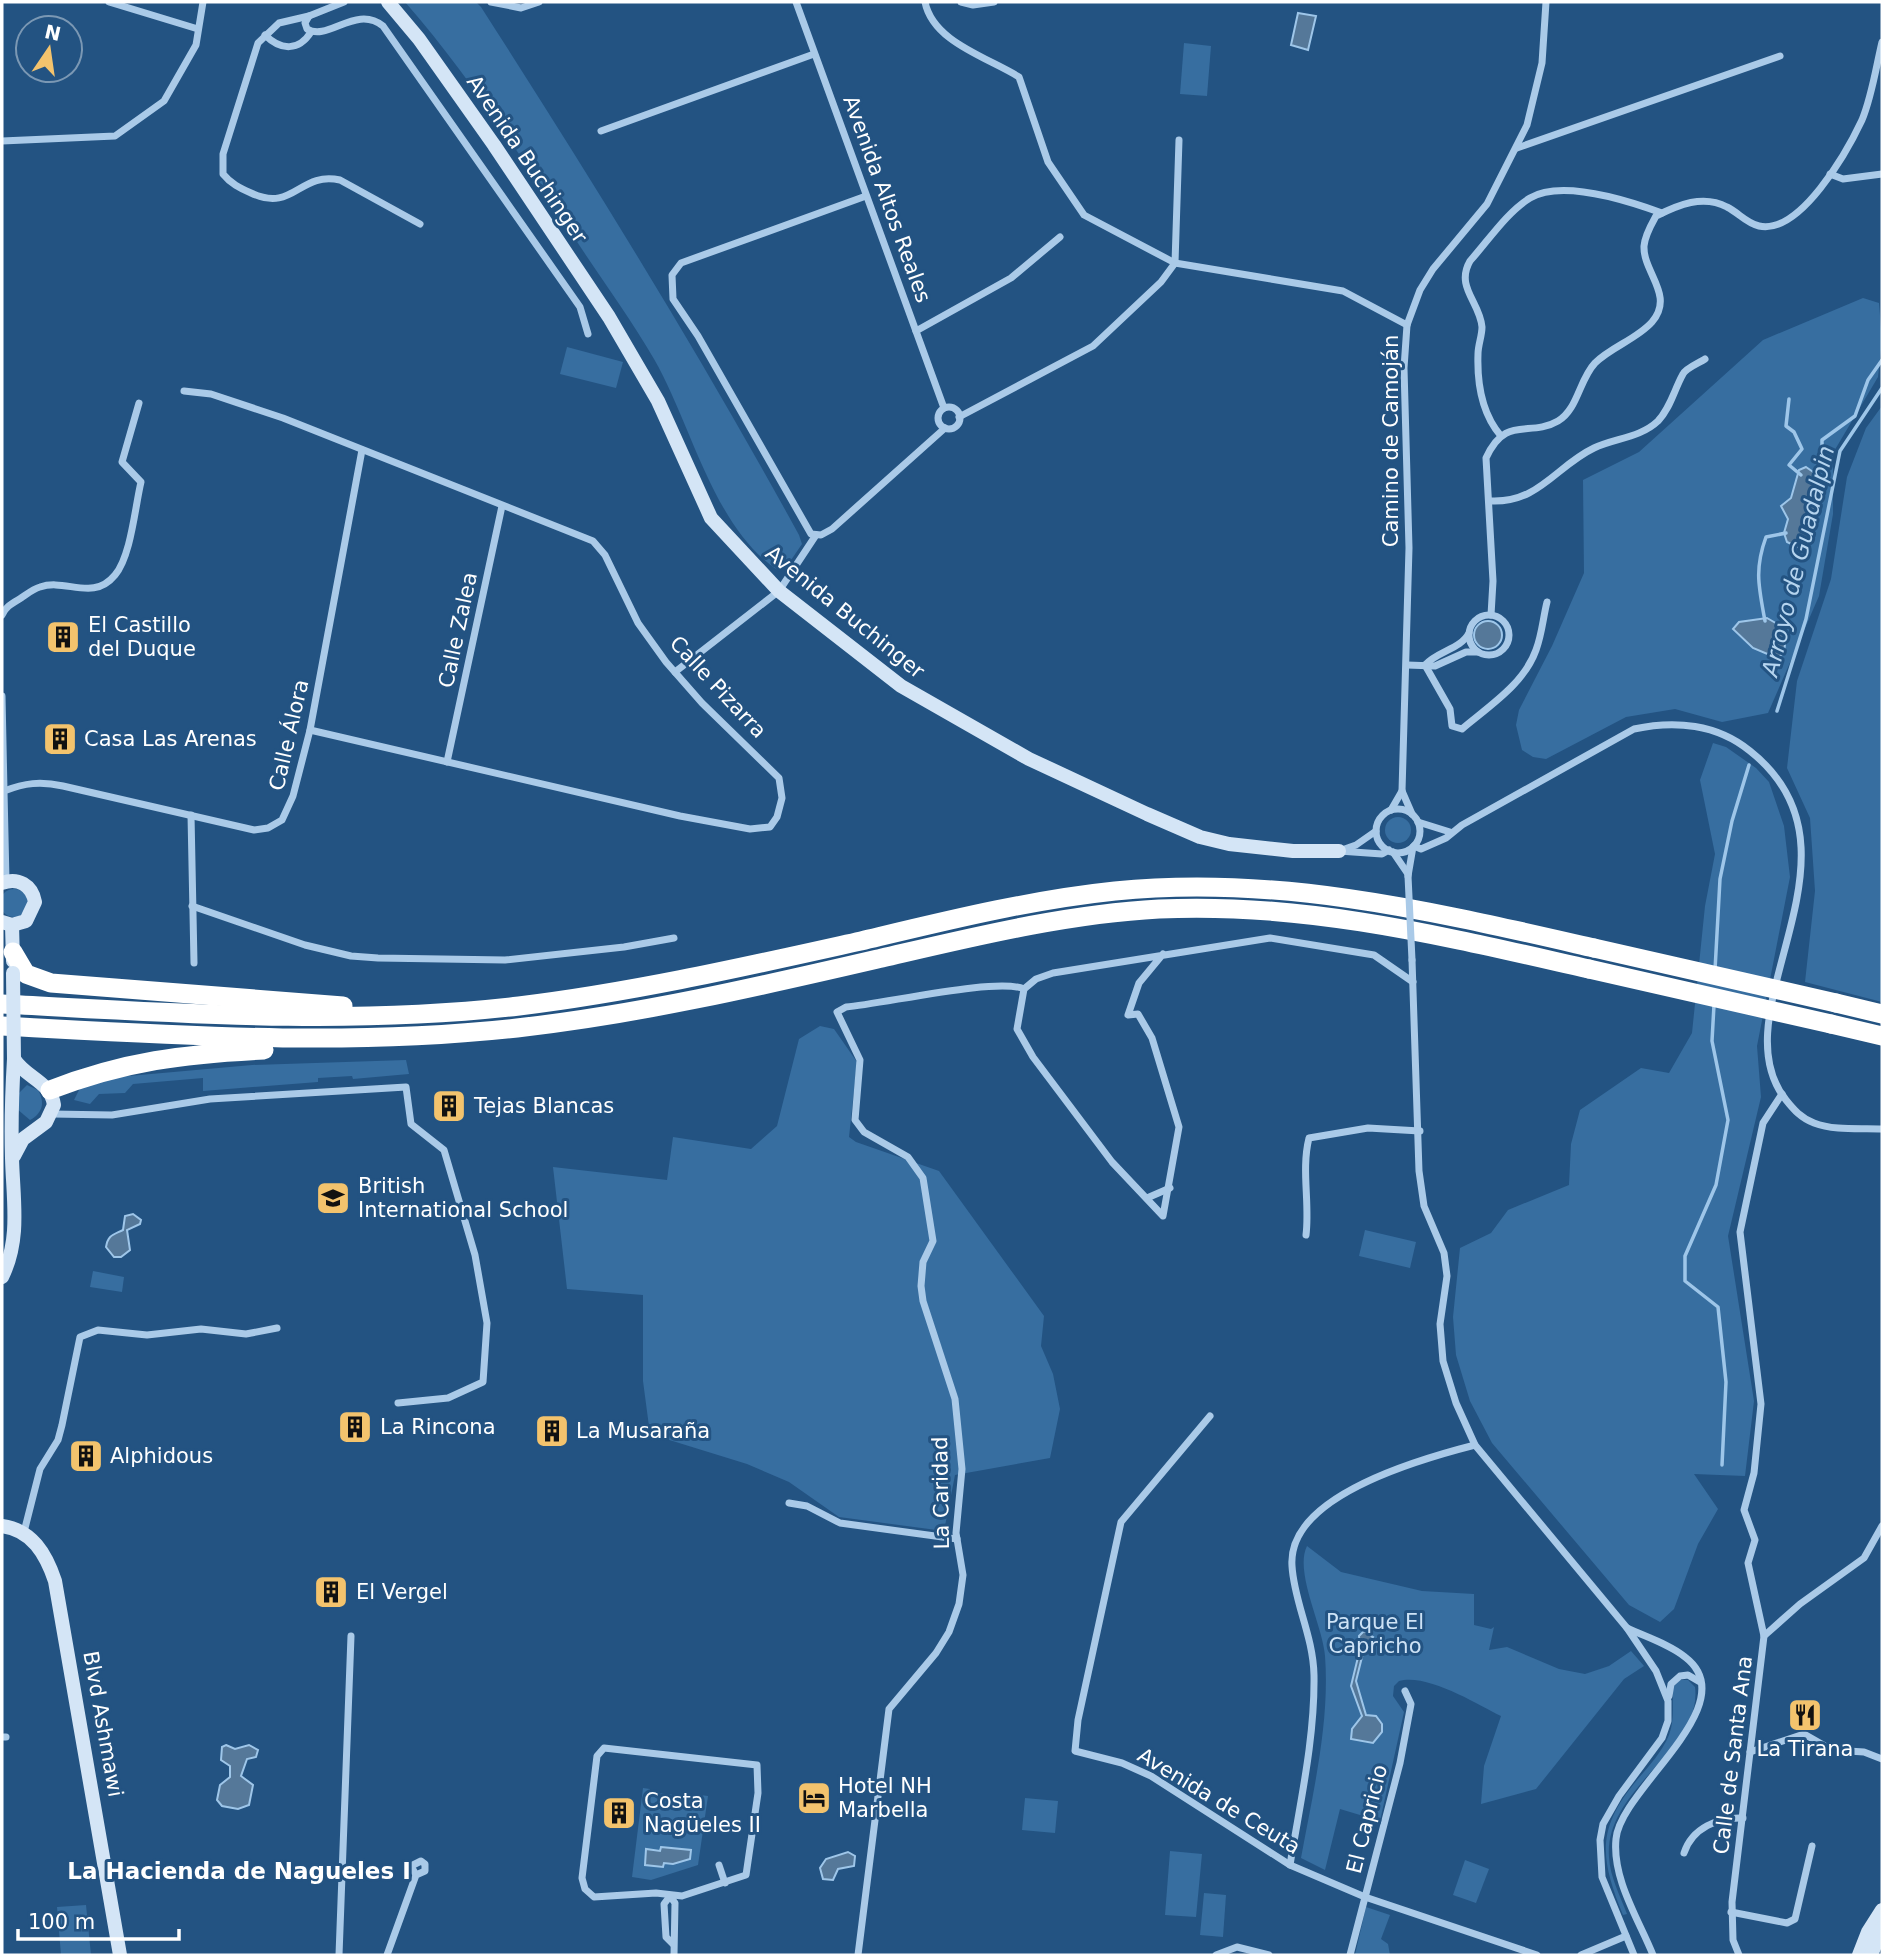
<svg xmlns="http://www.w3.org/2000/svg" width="1884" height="1957" font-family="'DejaVu Sans',sans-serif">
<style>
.green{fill:#376ea0;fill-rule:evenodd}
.water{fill:#557899;stroke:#9ec6e9;stroke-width:2}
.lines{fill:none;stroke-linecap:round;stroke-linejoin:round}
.stream{stroke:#9ec6e9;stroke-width:3.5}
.street{stroke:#aacae8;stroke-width:7}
.secondary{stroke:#d4e5f6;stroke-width:14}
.highway{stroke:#fff;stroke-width:19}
.street-bridge{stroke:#aacae8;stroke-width:7}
.secondary-bridge{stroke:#d4e5f6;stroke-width:14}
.highway-bridge{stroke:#fff;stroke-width:19}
.labels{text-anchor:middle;stroke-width:6;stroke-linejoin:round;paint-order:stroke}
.street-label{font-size:21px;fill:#fff;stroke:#235382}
.poi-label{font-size:21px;fill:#fff;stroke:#235382;text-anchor:start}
.park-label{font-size:21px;fill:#cee3f6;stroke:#235382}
.water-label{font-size:23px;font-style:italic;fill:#b5d4ef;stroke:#235382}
.neighbourhood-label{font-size:23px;font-weight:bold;fill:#fff;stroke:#235382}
</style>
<rect width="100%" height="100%" fill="#235382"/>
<g class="green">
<path d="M 405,2 L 476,2 L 481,7 C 592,180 700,354 799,535 L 802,544 L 787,566 L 779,571 C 713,528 692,425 654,359 C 629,316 599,276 572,234 C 520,155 468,74 405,2 Z"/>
<path d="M 1184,43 L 1211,46 L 1207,96 L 1180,94 Z"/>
<path d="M 1863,298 L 1879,303 L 1882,341 L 1878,377 L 1833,453 L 1833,514 L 1819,596 L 1768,713 L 1722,722 L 1675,709 L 1626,717 L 1546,759 L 1533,757 L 1522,750 L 1516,725 L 1519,710 L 1552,646 L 1584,573 L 1583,480 L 1639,452 L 1763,340 Z"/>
<path d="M 567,347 L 623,362 L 616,388 L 560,374 Z"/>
<path d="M 1882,406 L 1882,1002 L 1805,982 L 1815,891 L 1810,818 L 1787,768 L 1797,681 L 1831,579 L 1847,477 L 1866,428 Z"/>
<path d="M 1713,743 L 1726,747 L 1756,768 L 1769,782 L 1784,826 L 1790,877 L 1757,1046 L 1761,1097 L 1728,1236 L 1754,1401 L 1745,1476 L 1694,1474 L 1718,1509 L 1698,1544 L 1674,1609 L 1660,1622 L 1629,1605 L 1492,1443 L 1470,1401 L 1456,1355 L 1453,1317 L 1460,1248 L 1491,1233 L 1508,1210 L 1569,1185 L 1571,1144 L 1580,1110 L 1641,1068 L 1669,1073 L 1692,1033 L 1705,906 L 1715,854 L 1700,780 Z"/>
<circle cx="1398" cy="830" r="13"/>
<circle cx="14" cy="903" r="14"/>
<path d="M 820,1026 L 834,1029 L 857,1062 L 849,1137 L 856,1142 L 939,1171 L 1044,1316 L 1041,1346 L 1053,1374 L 1060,1409 L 1050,1458 L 955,1475 L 944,1531 L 839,1517 L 789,1482 L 747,1464 L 650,1434 L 643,1381 L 643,1295 L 567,1289 L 553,1167 L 667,1180 L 673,1137 L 751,1149 L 777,1126 L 799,1039 Z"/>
<path d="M 406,1060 L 409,1074 L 353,1079 L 352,1076 L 318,1078 L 318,1082 L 203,1091 L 203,1078 L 133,1084 L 125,1093 L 99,1094 L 90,1104 L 74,1100 L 82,1084 L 95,1079 L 252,1065 Z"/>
<path d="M 27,1085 L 38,1090 C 45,1102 43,1113 30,1120 L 17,1109 L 19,1093 Z"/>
<path d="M 1365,1230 L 1416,1242 L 1410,1268 L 1359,1256 Z"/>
<path d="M 93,1271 L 124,1277 L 122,1292 L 90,1287 Z"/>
<path d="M 1307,1546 L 1341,1572 L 1422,1591 L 1474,1594 L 1474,1625 L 1491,1629 L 1494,1627 L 1489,1650 L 1507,1647 L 1559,1669 L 1585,1674 L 1609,1666 L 1631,1651 L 1644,1666 L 1624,1679 L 1536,1789 L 1481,1804 L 1484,1766 L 1501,1716 C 1477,1704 1427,1673 1399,1681 L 1394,1686 L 1393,1696 L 1404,1712 L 1380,1821 L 1340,1809 L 1325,1870 L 1301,1858 C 1313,1792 1330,1723 1325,1656 C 1323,1626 1294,1572 1307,1546 Z"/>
<path d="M 1680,1680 L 1688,1680 L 1695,1687 C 1703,1749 1604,1788 1609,1857 C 1610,1877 1620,1895 1627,1914 L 1623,1915 C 1600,1858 1596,1829 1637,1780 C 1649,1766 1662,1752 1669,1735 C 1675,1719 1672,1704 1673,1687 Z"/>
<path d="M 643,1788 L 650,1789 L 650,1792 L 699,1798 L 700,1795 L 708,1796 L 698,1865 L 651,1880 L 632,1877 ZM 663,1847 L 691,1850 L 690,1859 L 673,1864 L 664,1862 L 663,1867 L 646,1849 L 660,1851 Z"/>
<path d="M 1025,1798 L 1058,1801 L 1055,1833 L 1022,1830 Z"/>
<path d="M 1170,1851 L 1202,1854 L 1196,1917 L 1165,1915 Z"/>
<path d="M 1465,1860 L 1489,1869 L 1476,1903 L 1453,1895 Z"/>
<path d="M 1204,1893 L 1226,1895 L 1223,1937 L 1200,1935 Z"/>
<path d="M 86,1905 L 91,1955 L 61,1955 L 57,1907 Z"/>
<path d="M 1366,1907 L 1390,1915 L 1381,1939 L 1388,1944 L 1390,1955 L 1355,1955 Z"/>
</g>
<g class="water">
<path d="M 1298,13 L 1316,16 L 1308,50 L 1291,45 Z"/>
<path d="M 1806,467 L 1816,474 L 1818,506 L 1809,545 L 1802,549 L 1787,542 L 1784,533 L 1788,519 L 1781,506 L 1791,498 L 1799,470 Z"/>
<path d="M 1767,618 L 1779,625 L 1786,635 L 1784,653 L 1777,658 L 1753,648 L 1733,629 L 1739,622 Z"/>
<circle cx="1488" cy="635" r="14"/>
<path d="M 133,1214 L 141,1220 L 140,1224 L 127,1230 L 130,1250 L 121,1257 L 114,1257 L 106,1247 C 108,1235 113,1235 123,1230 L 125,1216 Z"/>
<path d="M 1364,1631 L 1373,1637 L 1364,1649 L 1356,1681 L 1366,1715 L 1376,1716 L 1382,1724 L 1382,1732 L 1373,1743 L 1351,1739 L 1352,1729 L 1362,1716 L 1351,1686 L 1360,1649 L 1359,1636 Z"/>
<path d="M 226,1745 L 235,1749 L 249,1745 L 258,1750 L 256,1757 L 247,1759 L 241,1776 L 253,1785 L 249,1805 L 238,1809 L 222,1806 L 217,1800 L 220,1785 L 230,1777 L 230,1766 L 221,1760 L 222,1747 Z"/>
<path d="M 661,1847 L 691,1850 L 690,1859 L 673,1864 L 664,1863 L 663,1867 L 645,1865 L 646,1849 L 660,1851 Z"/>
<path d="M 848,1852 L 855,1856 L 854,1866 L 838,1869 L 833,1880 L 823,1879 L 820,1868 L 826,1859 Z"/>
</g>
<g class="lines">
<g class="stream">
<path d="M 1789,399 L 1786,426 L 1794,432 L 1802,449 L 1789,465 L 1801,475"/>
<path d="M 1814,477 L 1822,461 L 1822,440 L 1855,416 L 1868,380 L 1882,360"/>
<path d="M 1765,621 C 1759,588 1754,570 1766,537 L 1786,533"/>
<path d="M 1777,711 L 1806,619 L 1840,451 L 1882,388"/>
<path d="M 1715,970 L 1720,879 L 1732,821 L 1749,765"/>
<path d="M 1714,1005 L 1712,1041 L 1728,1120 L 1716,1185 L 1685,1256 L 1685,1281 L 1718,1307 L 1726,1382 L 1722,1465"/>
</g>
<g class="street">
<path d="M 109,2 L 198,29"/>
<path d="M 344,2 L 309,16 L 305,23 L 307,29 C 328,42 356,4 383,26 L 580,307 L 588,334"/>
<path d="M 491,2 L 521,8 L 539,2"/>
<path d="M 796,2 L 944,408"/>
<path d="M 925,2 C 933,42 987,57 1019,77 L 1048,162 L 1084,215 L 1175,263 L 1343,291 L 1407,325"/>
<path d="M 961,2 L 973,5 L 994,2"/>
<path d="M 309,16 L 279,23 L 258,43 L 223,154 L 223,174 C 231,184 240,188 251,193 C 294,213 299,171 340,180 L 420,224"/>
<path d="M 265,35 C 281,51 299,51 311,32"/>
<path d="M 601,131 L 814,54"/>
<path d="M 2,141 L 115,136 L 164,101 L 196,45 L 203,2"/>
<path d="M 1517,148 L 1780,56"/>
<path d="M 1830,174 L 1843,179 L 1882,174"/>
<path d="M 866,196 L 681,263 L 672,275 L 673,299 L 698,336 L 811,534 L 821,535 L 832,529 L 945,428"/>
<path d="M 916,331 L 1011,278 L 1060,237"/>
<path d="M 184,391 L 211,394 L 283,418 L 593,541 L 605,555 L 638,623 L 666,662 L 702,703 L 779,778 L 782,798 L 777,817 L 770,827 L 750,829 L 680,816 L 310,730"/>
<circle cx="949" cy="418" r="11"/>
<path d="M 959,417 L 1093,346 L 1161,282 L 1175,263 L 1179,140"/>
<path d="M 1501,436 C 1482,414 1477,383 1478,354 C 1478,345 1482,336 1482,327 C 1480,302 1455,287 1470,261 C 1488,241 1507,212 1530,198 C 1562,179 1629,201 1662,213"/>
<path d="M 1491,501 C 1539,503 1556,466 1594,448 C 1615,438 1640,438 1658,421 C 1671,407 1674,390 1683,374 C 1686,368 1699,363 1705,359"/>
<path d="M 2,615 C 6,606 13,603 21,598 C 27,594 33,589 40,587 C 66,578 93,602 115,575 C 131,556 135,507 141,482 L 122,462 L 139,403"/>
<path d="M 1491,615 L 1493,581 L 1486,458 C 1506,414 1529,438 1558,421 C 1578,409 1579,380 1595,363 C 1611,347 1637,339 1652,322 C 1675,295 1643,273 1644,246 C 1645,235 1651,225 1656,216 C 1678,205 1703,194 1727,207 C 1739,213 1746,223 1759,226 C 1800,235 1847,152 1862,120 C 1872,96 1876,67 1882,42"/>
<circle cx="1489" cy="635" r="20"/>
<path d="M 1407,665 L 1435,666 L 1466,652 L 1478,652"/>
<path d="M 1425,665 L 1450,709 L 1452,726 L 1462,729 C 1489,706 1524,684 1536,650 C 1542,634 1543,618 1547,602"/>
<path d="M 1425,665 C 1437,651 1461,649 1469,633"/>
<path d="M 675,672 L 779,591 L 816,535"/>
<path d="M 2,696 L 4,791"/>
<path d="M 447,762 L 502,506"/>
<circle cx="1398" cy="831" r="22"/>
<path d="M 1391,810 L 1402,791"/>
<path d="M 1412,814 L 1402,791 L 1409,548 L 1404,368 L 1407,325 L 1420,290 L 1433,269 L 1487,204 L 1527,125 L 1542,63 L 1546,2"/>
<path d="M 191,815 L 194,963"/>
<path d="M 1418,822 L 1450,832"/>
<path d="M 1414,846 L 1421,849 L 1446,838 L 1462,825 L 1634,729 C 1675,720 1717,724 1750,751 C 1879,853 1715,1011 1786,1100 C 1794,1110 1801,1118 1814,1123 C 1834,1131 1861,1128 1882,1129"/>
<path d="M 1339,851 L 1382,854 L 1389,850"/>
<path d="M 1339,851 L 1356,845 L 1376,831"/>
<path d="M 1393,852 L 1408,874"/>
<path d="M 1408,876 L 1413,847"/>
<path d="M 6,881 L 4,791 C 25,783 40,781 63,786 L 254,830 L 268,828 L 282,820 L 293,796 L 310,730 L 362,450"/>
<path d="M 192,906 L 305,945 L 351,956 L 378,958 L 505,960 L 624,947 L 674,938"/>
<path d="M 1163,954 L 1139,983 L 1128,1015 L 1138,1014 L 1152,1038 L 1179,1127 L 1163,1216 L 1112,1162 L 1033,1057 L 1017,1029 L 1024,989 L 1036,979 L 1053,973 L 1270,938 L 1374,955 L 1413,982"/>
<path d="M 1412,960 L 1419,1171 L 1424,1206 L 1444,1253 L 1447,1276 L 1440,1324 L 1443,1361 L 1456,1403 L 1475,1445 L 1627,1628 L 1656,1671 L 1668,1701 L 1668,1721 L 1662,1738 L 1619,1796 L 1603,1824 L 1600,1840 L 1602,1877 L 1634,1955"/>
<path d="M 52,1114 L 112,1115 L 210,1099 L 406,1087 L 411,1124 L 444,1150 L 475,1255 L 487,1323 L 483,1382 L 448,1398 L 398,1403"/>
<path d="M 1147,1198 L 1170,1188"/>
<path d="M 1306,1235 C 1310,1203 1301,1170 1309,1138 L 1368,1128 L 1420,1131"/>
<path d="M 1210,1416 L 1121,1522 L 1078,1720 L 1075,1751 L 1122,1763 L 1151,1776 L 1290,1865 L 1365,1897 L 1537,1955"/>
<path d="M 789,1503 L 807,1506 L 840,1523 L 957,1539"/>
<path d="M 24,1532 L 40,1469 L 58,1440 L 62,1425 L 80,1337 L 98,1330 L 147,1335 L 201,1329 L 246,1334 L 277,1328"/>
<path d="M 1627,1628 C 1646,1637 1669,1644 1685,1657 C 1747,1704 1620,1789 1616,1839 C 1612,1879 1639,1920 1653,1955"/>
<path d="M 1764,1636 L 1748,1563 L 1755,1540 L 1744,1510 L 1754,1473 L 1761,1404 L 1740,1232 L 1763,1123 L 1782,1094"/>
<path d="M 1669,1696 L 1671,1684 L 1680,1676 L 1688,1675 L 1700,1682"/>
<path d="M 2,1737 L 6,1737"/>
<path d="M 604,1748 L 757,1765 L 758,1793 L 746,1875 L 682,1896 L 656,1893 L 594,1897 L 585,1889 L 582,1878 L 597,1756 Z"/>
<path d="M 1750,1752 L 1804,1734 L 1832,1750 L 1864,1752 L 1882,1759"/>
<path d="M 1684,1853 C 1692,1828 1718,1817 1743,1818"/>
<path d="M 719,1865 L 725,1883"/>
<path d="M 1290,1865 C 1300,1803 1315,1738 1314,1675 C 1313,1635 1294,1602 1292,1566 C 1287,1495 1424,1458 1475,1445"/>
<path d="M 670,1896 L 675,1903 L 674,1955"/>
<path d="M 670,1896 L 664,1904 L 666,1937 L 673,1944"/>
<path d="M 1731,1912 L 1787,1923 L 1795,1919 L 1812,1846"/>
<path d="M 339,1955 L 351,1636"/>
<path d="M 387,1955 L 416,1875 L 411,1866 L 421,1861 L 425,1864 L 425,1871 L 416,1875"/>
<path d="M 858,1955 L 889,1709 L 936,1653 L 949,1632 L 959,1604 L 963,1575 L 956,1533 L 962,1469 L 955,1399 L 923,1301 L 921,1286 L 923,1262 L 933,1241 L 923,1178 L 908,1157 L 864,1132 L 855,1120 L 860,1060 L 837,1012 L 846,1007 C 883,1004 998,977 1024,989"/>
<path d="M 1216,1955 L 1237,1947 L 1269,1955"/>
<path d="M 1350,1955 L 1400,1763 L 1411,1704 L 1405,1691"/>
<path d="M 1581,1955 L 1626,1936"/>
<path d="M 1739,1955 L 1733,1940 L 1732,1902 L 1764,1636 L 1800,1604 L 1864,1558 L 1882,1526"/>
</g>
<g class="secondary">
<path d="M 388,2 L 419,39 L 494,145 L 609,317 L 658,401 L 711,518 L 779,591 L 901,686 L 1029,759 L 1147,814 L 1200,837 L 1229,844 L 1293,851 L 1339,851"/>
<path d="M 2,883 C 18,877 32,885 35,902 L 26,921 L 12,925 L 2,922"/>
<path d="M 12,925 L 13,961"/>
<path d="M 14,1059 C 26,1078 51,1082 54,1105 L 46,1122 L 23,1139 L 14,1156"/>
<path d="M 2,1277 C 21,1239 13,1199 12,1158 C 11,1125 12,1092 14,1059"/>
<path d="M 2,1526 C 32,1530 46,1554 55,1581 L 120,1955"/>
<path d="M 1859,1955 L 1868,1932 L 1882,1910"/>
<path d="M 1871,1955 L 1882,1928"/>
</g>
<g class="highway">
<path d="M 13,952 L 26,974 L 51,983 L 343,1006"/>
<path d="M 1836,1003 L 1882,1014"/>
<path d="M 2,1004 C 174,1013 347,1026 519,1006 C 634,992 748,966 861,941 C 945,921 1029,900 1115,891 C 1279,874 1436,912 1594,948"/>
<path d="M 1831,1024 L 1882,1036"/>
<path d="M 2,1026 C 174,1035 346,1047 517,1028 C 641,1014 761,986 882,958 C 973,937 1066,914 1159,909 C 1307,902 1447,937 1589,969"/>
<path d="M 50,1090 C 125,1061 184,1054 264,1050"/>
</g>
<path class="street-bridge" d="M 1408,876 L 1412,960"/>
<path class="secondary-bridge" d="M 13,973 L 14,1059"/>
<g class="highway-bridge">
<path d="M 1594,948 L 1836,1003"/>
<path d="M 1589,969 L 1831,1024"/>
</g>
</g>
<defs>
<g id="building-square" transform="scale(1.75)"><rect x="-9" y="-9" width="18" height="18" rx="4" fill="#f3c36d" stroke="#235382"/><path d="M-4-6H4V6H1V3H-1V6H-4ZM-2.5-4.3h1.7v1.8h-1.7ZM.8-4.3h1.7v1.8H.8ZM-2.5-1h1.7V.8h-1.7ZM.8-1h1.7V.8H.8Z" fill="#111"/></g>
<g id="school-square" transform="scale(1.75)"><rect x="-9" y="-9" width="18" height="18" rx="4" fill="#f3c36d" stroke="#235382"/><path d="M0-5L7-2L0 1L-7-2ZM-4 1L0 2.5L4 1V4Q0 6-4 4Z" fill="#111"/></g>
<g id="restaurant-square" transform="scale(1.75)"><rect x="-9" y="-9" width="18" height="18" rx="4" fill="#f3c36d" stroke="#235382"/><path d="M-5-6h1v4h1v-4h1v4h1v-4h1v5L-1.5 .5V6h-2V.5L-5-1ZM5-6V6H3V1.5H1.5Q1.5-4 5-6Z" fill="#111"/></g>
<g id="hotel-square" transform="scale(1.75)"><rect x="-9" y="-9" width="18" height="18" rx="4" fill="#f3c36d" stroke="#235382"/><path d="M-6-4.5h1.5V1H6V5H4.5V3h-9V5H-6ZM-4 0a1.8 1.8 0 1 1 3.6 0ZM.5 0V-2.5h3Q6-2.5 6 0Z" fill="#111"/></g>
</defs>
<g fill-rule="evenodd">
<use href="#building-square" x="63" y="637"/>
<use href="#building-square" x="60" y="739"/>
<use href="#building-square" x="449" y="1106"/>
<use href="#school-square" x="333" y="1198"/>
<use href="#building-square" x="355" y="1427"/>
<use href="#building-square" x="552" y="1431"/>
<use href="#building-square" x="86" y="1456"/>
<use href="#building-square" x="331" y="1592"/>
<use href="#restaurant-square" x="1805" y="1715"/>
<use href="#hotel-square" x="814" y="1798"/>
<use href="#building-square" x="619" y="1813"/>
</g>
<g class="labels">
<g class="street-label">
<text transform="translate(527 159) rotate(56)" y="7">Avenida Buchinger</text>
<text transform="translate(887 199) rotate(70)" y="7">Avenida Altos Reales</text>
<text transform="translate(1391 441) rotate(-90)" y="7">Camino de Camoján</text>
<text transform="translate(845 612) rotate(39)" y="7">Avenida Buchinger</text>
<text transform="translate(458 630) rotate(-78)" y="7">Calle Zalea</text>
<text transform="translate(718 687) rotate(47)" y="7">Calle Pizarra</text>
<text transform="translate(289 735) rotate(-77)" y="7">Calle Álora</text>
<text transform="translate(941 1493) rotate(-91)" y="7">La Caridad</text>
<text transform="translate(103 1724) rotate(80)" y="7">Blvd Ashmawi</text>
<text transform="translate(1733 1755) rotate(-83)" y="7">Calle de Santa Ana</text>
<text transform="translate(1219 1801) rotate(31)" y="7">Avenida de Ceuta</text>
<text transform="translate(1367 1819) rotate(-76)" y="7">El Capricio</text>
</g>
<g class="poi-label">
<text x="88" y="632">El Castillo<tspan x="88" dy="24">del Duque</tspan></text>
<text x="84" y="746">Casa Las Arenas</text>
<text x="474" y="1113">Tejas Blancas</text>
<text x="358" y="1193">British<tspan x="358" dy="24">International School</tspan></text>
<text x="380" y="1434">La Rincona</text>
<text x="576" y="1438">La Musaraña</text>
<text x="110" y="1463">Alphidous</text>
<text x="356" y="1599">El Vergel</text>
<text x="1805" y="1756" text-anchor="middle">La Tirana</text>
<text x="838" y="1793">Hotel NH<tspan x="838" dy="24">Marbella</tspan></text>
<text x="644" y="1808">Costa<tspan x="644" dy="24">Nagüeles II</tspan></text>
</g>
<g class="park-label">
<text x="1375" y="1629">Parque El<tspan x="1375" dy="24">Capricho</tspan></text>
</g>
<g class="water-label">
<text transform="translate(1798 561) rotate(-76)" y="8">Arroyo de Guadalpin</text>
</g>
<g class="neighbourhood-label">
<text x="239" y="1879">La Hacienda de Nagueles I</text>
</g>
</g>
<rect width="1884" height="1957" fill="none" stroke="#ffffff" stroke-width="7"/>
<g transform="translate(49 49) rotate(13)"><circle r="33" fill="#235382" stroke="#7b98b4" stroke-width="2"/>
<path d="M0-5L12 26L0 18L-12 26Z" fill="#f3c36d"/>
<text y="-10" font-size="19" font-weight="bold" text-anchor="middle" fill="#ffffff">N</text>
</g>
<path d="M18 1929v10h161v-10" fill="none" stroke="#ffffff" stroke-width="3.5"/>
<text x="28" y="1929" font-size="21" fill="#ffffff" stroke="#235382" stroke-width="5" paint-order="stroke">100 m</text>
</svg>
